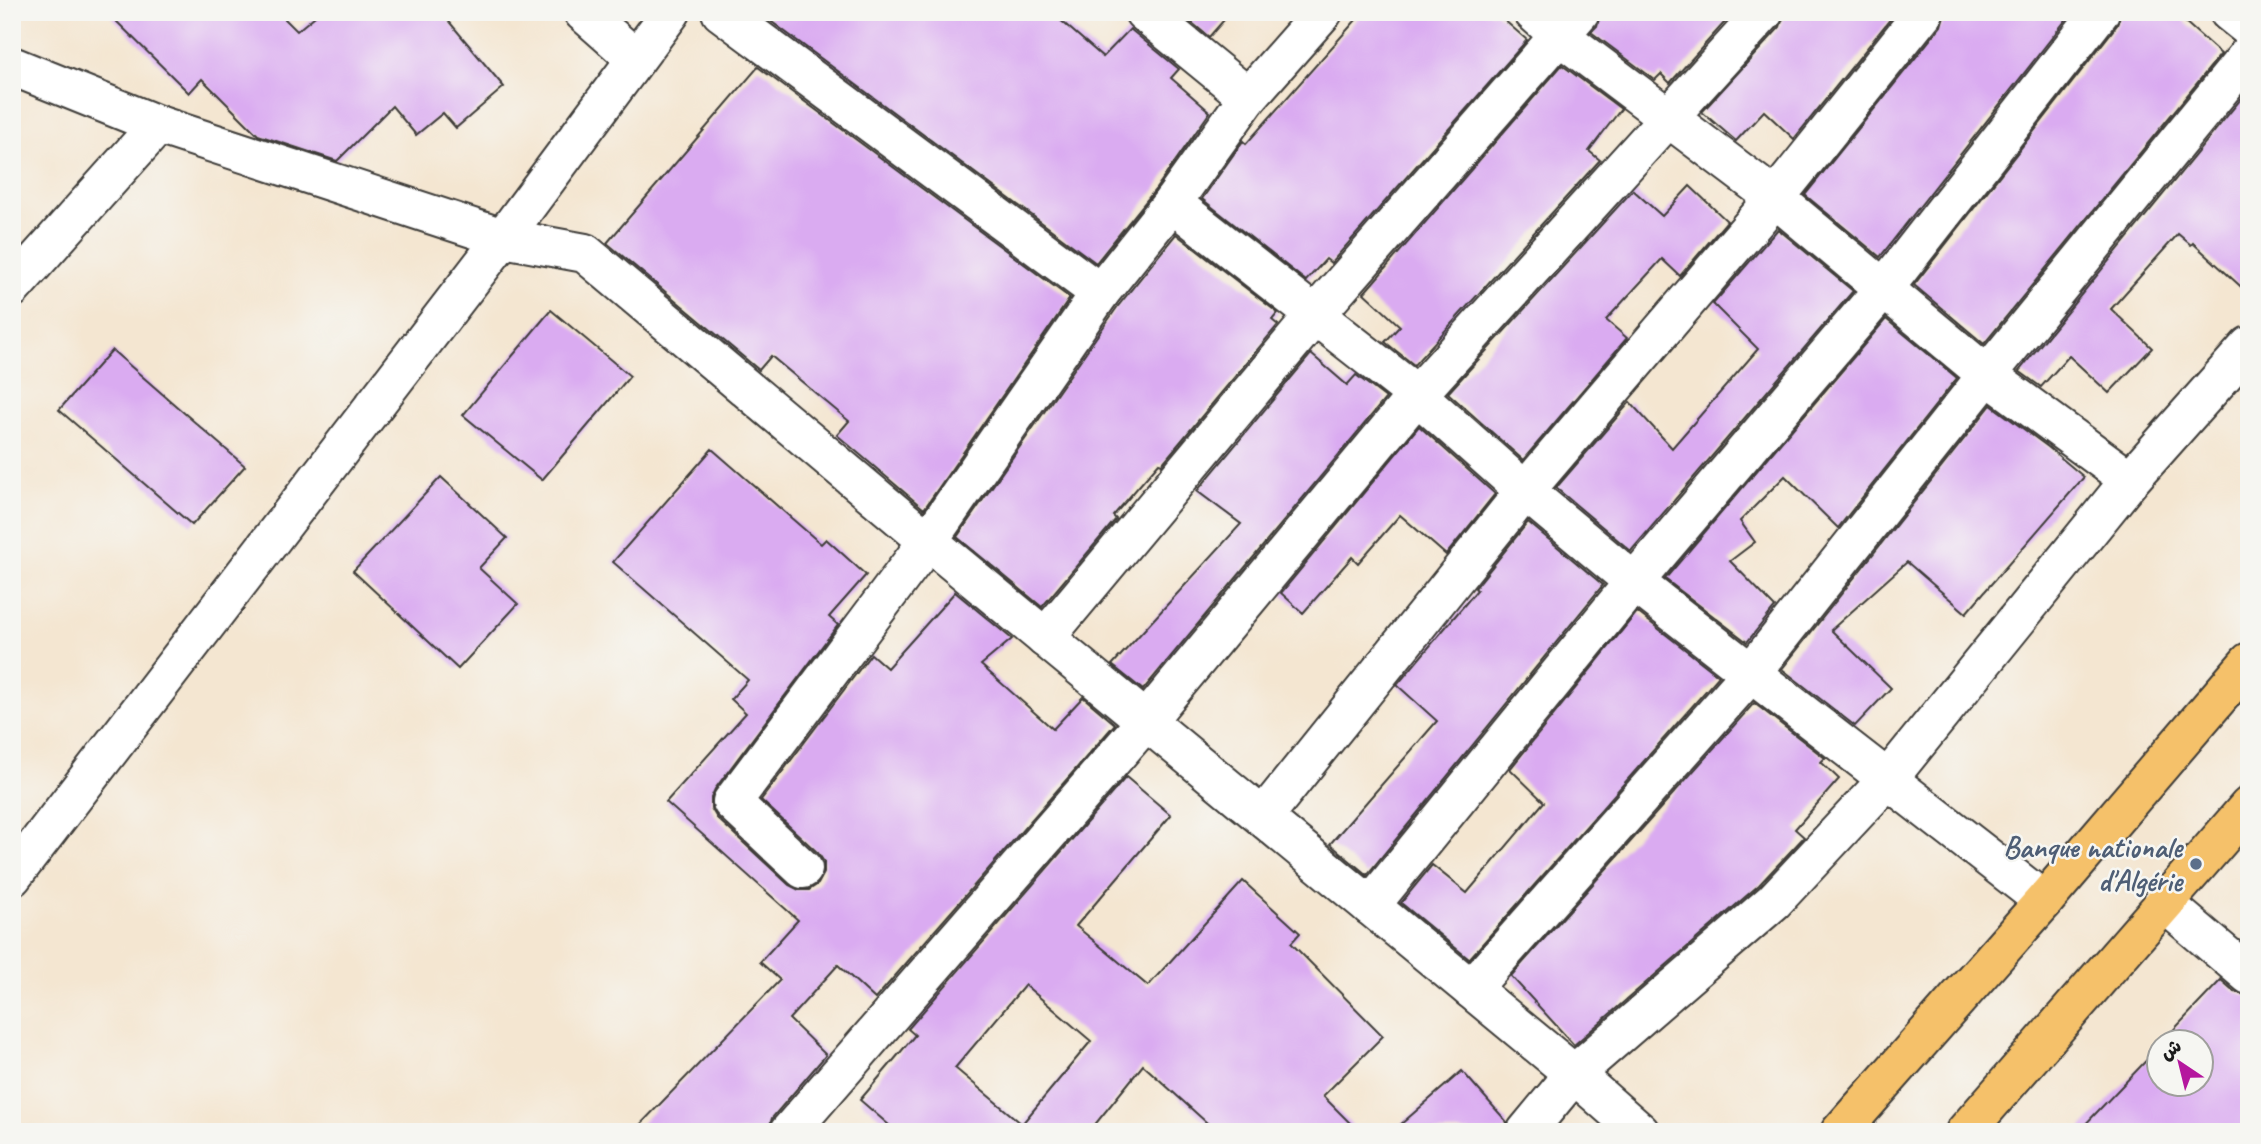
<svg xmlns="http://www.w3.org/2000/svg" width="2261" height="1144" font-family="Caveat,'Playpen Sans Arabic',sans-serif">
<style>
.building{fill:#daabf1;fill-rule:evenodd}
.lines{fill:none;stroke-linecap:round;stroke-linejoin:round}
.minor-casing{stroke:#3c3a37;stroke-width:42}
.major-casing{stroke:#3c3a37;stroke-width:42}
.minor{stroke:#fff;stroke-width:38}
.major{stroke:#f5c16b;stroke-width:38}
.service-dot{fill:#5c6f8a;stroke:#f6f6f2;stroke-width:2.5}
.labels{text-anchor:middle;stroke-width:5;stroke-linejoin:round;paint-order:stroke}
.service-label{font-size:30px;font-weight:bold;fill:#4e5e75;stroke:#f6f6f2;text-anchor:end}
</style>
<rect width="100%" height="100%" fill="#f6f6f2"/>
<filter id="ink" filterUnits="userSpaceOnUse"><feTurbulence type="fractalNoise" baseFrequency=".0143" numOctaves="2"/><feDisplacementMap in="SourceGraphic" scale="14" xChannelSelector="R" yChannelSelector="G"/><feConvolveMatrix kernelMatrix="1 2 1 2 8 2 1 2 1" color-interpolation-filters="sRGB"/></filter>
<filter id="wash" filterUnits="userSpaceOnUse"><feTurbulence type="fractalNoise" baseFrequency=".00686" numOctaves="4" result="noise"/><feDisplacementMap in="SourceGraphic" scale="28" xChannelSelector="R" yChannelSelector="G"/><feGaussianBlur stdDeviation="1.57" result="paint"/><feColorMatrix in="noise" values="0 0 0 0 0 0 0 0 0 0 0 0 0 0 0 0 0 1.4 0 .05"/><feComposite in="paint" operator="in"/></filter>
<g filter="url(#wash)">
<rect width="100%" height="100%" fill="#f4e6d1"/>
<g id="blocks">
<g class="building">
<path d="M 107,12 L 278,12 L 297,31 L 320,12 L 441,12 L 504,87 L 456,128 L 443,113 L 416,135 L 392,106 L 337,161 L 258,135 L 202,79 L 189,93 Z"/>
<path d="M 774,12 L 1051,12 L 1103,57 L 1130,29 L 1179,69 L 1171,78 L 1210,112 L 1155,190 L 1096,263 L 768,19 Z"/>
<path d="M 1179,12 L 1231,12 L 1209,37 Z"/>
<path d="M 1363,12 L 1495,12 L 1527,40 L 1331,263 L 1326,259 L 1306,281 L 1202,199 L 1243,141 L 1246,144 Z"/>
<path d="M 1601,12 L 1734,12 L 1670,83 L 1661,74 L 1655,80 L 1591,32 L 1597,26 Z"/>
<path d="M 1785,12 L 1896,12 L 1794,139 L 1764,111 L 1736,141 L 1702,112 L 1780,27 Z"/>
<path d="M 1945,12 L 2072,12 L 1880,257 L 1805,195 L 1941,26 Z"/>
<path d="M 2121,12 L 2174,12 L 2221,54 L 1984,344 L 1914,285 L 2117,25 Z"/>
<path d="M 1562,65 L 1621,109 L 1589,151 L 1600,160 L 1414,365 L 1385,342 L 1400,326 L 1364,293 Z"/>
<path d="M 758,67 L 1070,298 L 924,509 L 837,435 L 849,421 L 771,356 L 759,370 L 607,243 Z"/>
<path d="M 2249,89 L 2249,294 L 2193,243 L 2191,245 L 2178,234 L 2111,309 L 2152,348 L 2109,393 L 2069,356 L 2041,387 L 2019,371 Z"/>
<path d="M 1690,186 L 1727,221 L 1680,276 L 1662,259 L 1606,320 L 1627,338 L 1523,460 L 1448,393 L 1633,190 L 1662,216 Z"/>
<path d="M 1778,229 L 1853,291 L 1631,551 L 1556,488 L 1630,402 L 1672,448 L 1758,349 L 1713,304 Z"/>
<path d="M 1176,234 L 1278,313 L 1272,320 L 1278,325 L 1162,464 L 1159,463 L 1113,516 L 1116,519 L 1042,607 L 957,537 L 1118,306 Z"/>
<path d="M 551,310 L 630,376 L 542,480 L 463,415 Z"/>
<path d="M 1886,319 L 1957,378 L 1838,528 L 1785,476 L 1740,521 L 1755,542 L 1730,561 L 1775,607 L 1747,642 L 1665,579 Z"/>
<path d="M 112,350 L 245,466 L 192,525 L 59,410 Z"/>
<path d="M 1311,354 L 1347,385 L 1356,375 L 1386,398 L 1143,690 L 1112,665 L 1241,524 L 1197,491 Z"/>
<path d="M 1991,405 L 2048,447 L 2084,477 L 1966,613 L 1907,562 L 1831,630 L 1891,688 L 1855,726 L 1782,669 Z"/>
<path d="M 1419,426 L 1495,494 L 1446,555 L 1400,515 L 1358,563 L 1352,557 L 1303,613 L 1281,593 Z"/>
<path d="M 712,449 L 821,544 L 826,539 L 866,575 L 829,617 L 838,625 L 715,789 L 711,798 L 711,808 L 717,818 L 789,885 L 799,890 L 809,890 L 818,884 L 824,873 L 824,862 L 818,853 L 761,800 L 871,654 L 887,668 L 955,592 L 1012,639 L 981,665 L 1053,729 L 1083,697 L 1115,724 L 875,999 L 838,965 L 789,1019 L 826,1055 L 772,1118 L 768,1132 L 633,1132 L 780,980 L 760,962 L 798,920 L 666,802 L 746,713 L 731,699 L 748,680 L 613,562 Z"/>
<path d="M 441,477 L 507,538 L 479,568 L 518,604 L 458,669 L 353,571 Z"/>
<path d="M 1528,522 L 1603,585 L 1367,875 L 1330,844 L 1437,721 L 1397,685 L 1477,590 L 1475,588 Z"/>
<path d="M 1637,612 L 1719,676 L 1469,959 L 1401,903 L 1432,865 L 1467,893 L 1544,802 L 1510,769 Z"/>
<path d="M 1754,703 L 1825,758 L 1821,762 L 1839,779 L 1795,829 L 1804,837 L 1759,885 L 1574,1045 L 1511,976 Z"/>
<path d="M 1126,777 L 1171,815 L 1076,926 L 1148,986 L 1243,881 L 1300,933 L 1291,943 L 1383,1036 L 1323,1096 L 1359,1132 L 1217,1132 L 1143,1065 L 1089,1132 L 897,1132 L 860,1100 L 915,1035 L 908,1029 ZM 1025,985 L 1091,1041 L 1022,1124 L 955,1068 Z"/>
<path d="M 2221,980 L 2235,992 L 2249,996 L 2249,1132 L 2078,1132 L 2160,1046 L 2160,1084 L 2202,1084 L 2202,1042 L 2162,1042 Z"/>
<path d="M 1462,1071 L 1507,1122 L 1505,1132 L 1392,1132 Z"/>
</g>
</g>
</g>
<g filter="url(#ink)">
<use href="#blocks" fill-opacity="0" stroke="#3c3a37" stroke-width="2"/>
<g class="lines">
<g class="minor-casing">
<g id="minor">
<path d="M 583,12 L 635,58"/>
<path d="M 721,12 L 1100,293"/>
<path d="M 1144,12 L 1248,97"/>
<path d="M 1533,12 L 1560,36 L 1775,198 L 1987,375 L 2130,480"/>
<path d="M 2229,12 L 2249,28"/>
<path d="M 12,66 L 158,125 L 503,238 L 585,253 L 928,541 L 1574,1074 L 1640,1132"/>
<path d="M 1172,203 L 1417,395 L 1525,491 L 1634,582 L 2044,901"/>
<path d="M 12,288 L 158,125"/>
<path d="M 1045,638 L 1315,315 L 1580,12"/>
<path d="M 1263,817 L 1525,491 L 1775,198 L 1924,12"/>
<path d="M 803,869 L 732,802 L 928,541 L 1100,293 L 1172,203 L 1248,97 L 1323,12"/>
<path d="M 12,877 L 503,238 L 671,12"/>
<path d="M 2163,902 L 2249,975"/>
<path d="M 1370,906 L 1634,582 L 1885,287 L 2100,12"/>
<path d="M 1471,989 L 1751,673 L 1987,375 L 2249,54"/>
<path d="M 789,1132 L 1146,721 L 1417,395 L 1764,12"/>
<path d="M 1526,1132 L 1574,1074 L 1774,901 L 1888,779 L 2130,480 L 2249,346"/>
</g>
</g>
<g class="major-casing">
<g id="major">
<path d="M 1840,1132 L 2044,901 L 2249,662"/>
<path d="M 1965,1132 L 2249,806"/>
</g>
</g>
<use href="#minor" class="minor"/>
<use href="#major" class="major"/>
</g>
</g>
<circle class="service-dot" cx="2196" cy="864" r="7"/>
<g class="labels">
<g class="service-label">
<text x="2182" y="857">Banque nationale<tspan x="2182" dy="34">d'Algérie</tspan></text>
</g>
</g>
<rect width="2261" height="1144" fill="none" stroke="#f6f6f2" stroke-width="42"/>
<g transform="translate(2180 1063) rotate(325)"><circle r="33" fill="#f6f6f2" stroke="#9f9f9c" stroke-width="2"/>
<path d="M0-5L12 26L0 18L-12 26Z" fill="#b5179e"/>
<text y="-10" font-size="19" font-weight="bold" text-anchor="middle" fill="#1c1c1c">ش</text>
</g>
</svg>
